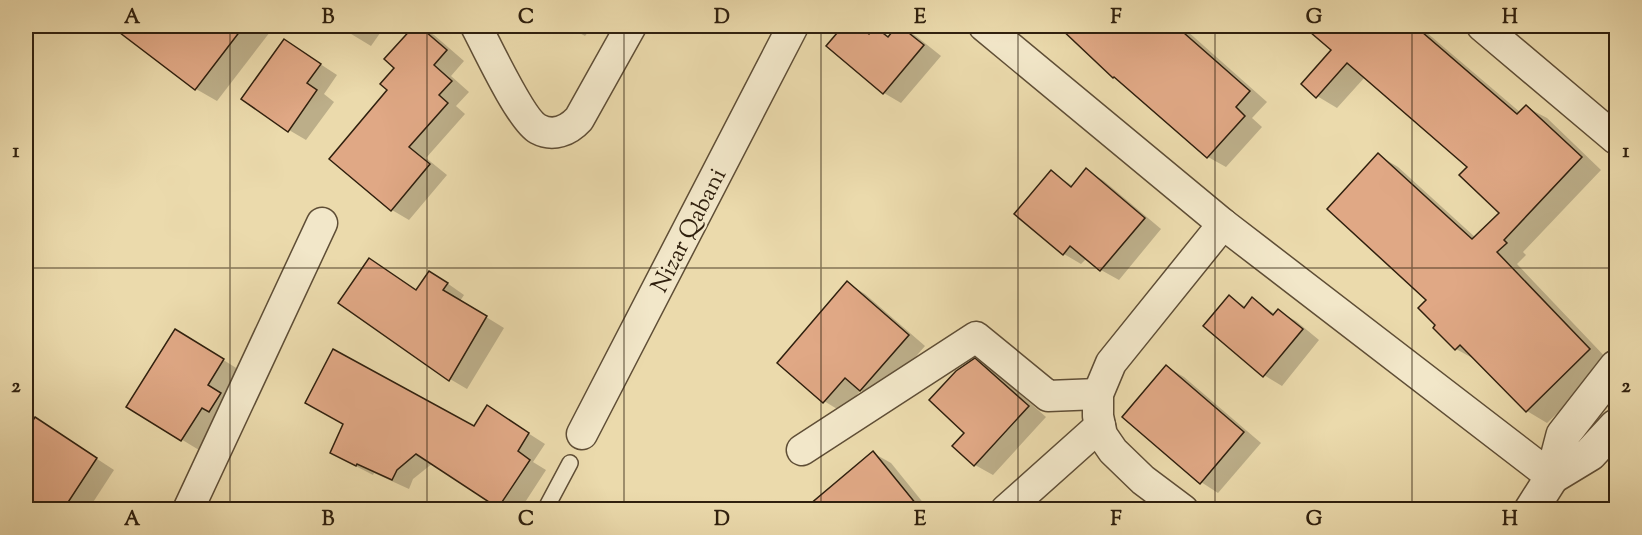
<svg xmlns="http://www.w3.org/2000/svg" width="1642" height="535" font-family="'Sorts Mill Goudy',serif">
<style>
.shadow{fill:#0003}
.building{fill:#e0a885;stroke:#30200e;stroke-width:1.5}
.lines{fill:none;stroke-linecap:round;stroke-linejoin:round}
.service-casing{stroke:#5f4e36;stroke-width:18}
.minor-casing{stroke:#5f4e36;stroke-width:33}
.tertiary-casing{stroke:#5f4e36;stroke-width:36}
.service{stroke:#f2e7c9;stroke-width:15}
.minor{stroke:#f2e7c9;stroke-width:30}
.tertiary{stroke:#f2e7c9;stroke-width:33}
.grid{fill:none;stroke:#30200e;stroke-width:1.5;stroke-opacity:0.55}
.labels{text-anchor:middle;stroke-width:4.5;stroke-linejoin:round;paint-order:stroke}
.street-label{font-size:24px;fill:#30200e;stroke:#f2e7c9}
.neatline{fill:none;stroke:#30200e;stroke-width:2}
.grid-label{font-size:20px;text-anchor:middle;font-weight:bold;fill:#30200e}
</style>
<rect width="100%" height="100%" fill="#ebdaac"/>
<filter id="stains"><feTurbulence type="fractalNoise" baseFrequency=".00333" numOctaves="4"/><feColorMatrix values="0 0 0 0 .2 0 0 0 0 .09 0 0 0 0 .02 0 0 0 .5 -.17"/></filter>
<radialGradient id="worn" r=".72"><stop offset=".6" stop-color="#630" stop-opacity="0"/><stop offset="1" stop-color="#630" stop-opacity=".3"/></radialGradient>
<g class="shadow">
<path d="M 113,26 L 261,26 L 270,32 L 217,101 L 196,89 Z"/>
<path d="M 338,26 L 385,26 L 371,46 Z"/>
<path d="M 416,26 L 434,35 L 464,61 L 451,76 L 469,92 L 456,106 L 465,114 L 426,158 L 447,175 L 409,220 L 392,210 L 331,159 L 389,90 L 396,68 L 386,59 Z"/>
<path d="M 567,26 L 593,26 L 585,36 Z"/>
<path d="M 845,26 L 859,26 L 871,34 L 876,28 L 890,37 L 899,26 L 916,36 L 941,56 L 901,103 L 884,93 L 828,45 Z"/>
<path d="M 1060,26 L 1190,26 L 1186,30 L 1267,102 L 1252,118 L 1262,127 L 1226,167 L 1208,157 L 1122,82 L 1114,77 Z"/>
<path d="M 1305,26 L 1419,26 L 1521,113 L 1526,107 L 1547,118 L 1601,170 L 1523,252 L 1526,255 L 1517,264 L 1610,362 L 1547,423 L 1527,411 L 1476,360 L 1456,349 L 1437,325 L 1378,155 L 1398,167 L 1476,238 L 1502,213 L 1469,166 L 1365,77 L 1337,108 L 1317,96 L 1333,49 Z"/>
<path d="M 285,41 L 337,75 L 324,94 L 334,102 L 306,140 L 289,130 Z"/>
<path d="M 1087,170 L 1104,181 L 1161,229 L 1119,280 L 1101,270 L 1087,258 L 1081,264 L 1064,254 L 1051,172 L 1073,186 Z"/>
<path d="M 370,260 L 417,290 L 447,283 L 464,295 L 460,301 L 504,328 L 467,389 L 450,379 Z"/>
<path d="M 847,283 L 865,294 L 925,346 L 878,400 L 861,390 L 842,412 L 824,401 Z"/>
<path d="M 1229,297 L 1246,307 L 1252,299 L 1275,314 L 1278,311 L 1296,321 L 1319,340 L 1282,386 L 1264,375 Z"/>
<path d="M 193,341 L 241,371 L 220,417 L 199,450 L 128,407 Z"/>
<path d="M 975,360 L 993,370 L 1046,417 L 993,475 L 975,465 L 955,446 L 966,433 Z"/>
<path d="M 1167,367 L 1184,377 L 1261,443 L 1218,493 L 1201,482 Z"/>
<path d="M 503,417 L 545,444 L 533,462 L 546,470 L 520,510 L 504,510 L 433,463 L 413,479 L 409,489 L 374,473 L 373,475 L 348,462 L 474,428 Z"/>
<path d="M 36,419 L 114,470 L 88,510 L 26,510 L 26,435 Z"/>
<path d="M 873,453 L 891,463 L 929,510 L 803,510 Z"/>
</g>
<g class="building">
<path d="M 111,26 L 244,26 L 195,90 Z"/>
<path d="M 414,26 L 419,26 L 447,50 L 434,65 L 452,81 L 439,95 L 448,103 L 409,147 L 430,164 L 391,211 L 329,159 L 387,90 L 380,84 L 394,68 L 384,59 Z"/>
<path d="M 843,26 L 858,26 L 869,34 L 875,27 L 888,37 L 897,26 L 900,26 L 924,45 L 883,94 L 826,46 Z"/>
<path d="M 1058,26 L 1176,26 L 1250,91 L 1236,107 L 1245,116 L 1207,158 L 1114,77 L 1113,78 Z"/>
<path d="M 1303,26 L 1415,26 L 1517,114 L 1526,105 L 1582,157 L 1504,240 L 1507,243 L 1497,252 L 1590,349 L 1526,412 L 1460,345 L 1455,350 L 1433,328 L 1435,325 L 1418,308 L 1426,300 L 1327,209 L 1378,153 L 1472,239 L 1499,213 L 1459,175 L 1467,167 L 1347,63 L 1316,98 L 1301,84 L 1331,50 Z"/>
<path d="M 284,39 L 321,64 L 307,83 L 317,90 L 288,132 L 241,99 Z"/>
<path d="M 1086,168 L 1145,218 L 1100,271 L 1070,246 L 1063,255 L 1014,214 L 1051,170 L 1071,187 Z"/>
<path d="M 369,258 L 416,290 L 429,271 L 448,283 L 443,290 L 487,316 L 449,381 L 338,303 Z"/>
<path d="M 847,281 L 909,335 L 860,391 L 845,378 L 823,403 L 777,363 Z"/>
<path d="M 1229,295 L 1244,308 L 1252,297 L 1273,315 L 1278,309 L 1303,329 L 1263,377 L 1203,326 Z"/>
<path d="M 175,329 L 224,359 L 208,385 L 221,393 L 209,412 L 202,408 L 181,441 L 126,407 Z"/>
<path d="M 333,349 L 474,426 L 487,405 L 529,433 L 518,451 L 530,460 L 498,508 L 416,454 L 397,470 L 392,480 L 357,464 L 356,466 L 330,453 L 343,424 L 305,403 Z"/>
<path d="M 975,358 L 1029,406 L 974,466 L 952,446 L 964,433 L 929,400 L 956,371 Z"/>
<path d="M 1166,365 L 1244,432 L 1200,484 L 1122,417 Z"/>
<path d="M 35,417 L 97,458 L 63,510 L 43,510 L 26,498 L 26,432 Z"/>
<path d="M 873,451 L 921,510 L 803,510 Z"/>
</g>
<g class="lines">
<g class="service-casing">
<path id="service" d="M 545,510 L 570,463"/>
</g>
<g class="minor-casing">
<g id="minor">
<path d="M 476,26 C 486,45 521,120 538,129 C 553,137 568,131 579,119 L 631,26"/>
<path d="M 984,26 L 1223,224 L 1552,477"/>
<path d="M 1482,26 L 1616,139"/>
<path d="M 582,434 L 793,26"/>
<path d="M 802,450 L 976,337 L 1048,396 L 1098,394"/>
<path d="M 188,510 L 322,223"/>
<path d="M 1006,510 L 1100,426"/>
<path d="M 1183,510 L 1143,480 L 1113,451 L 1102,435 L 1098,416 L 1098,394 L 1111,363 L 1223,224"/>
</g>
</g>
<g class="tertiary-casing">
<g id="tertiary">
<path d="M 1552,477 L 1590,454 L 1616,426"/>
<path d="M 1531,510 L 1552,477 L 1563,435 L 1616,367"/>
</g>
</g>
<use href="#service" class="service"/>
<use href="#minor" class="minor"/>
<use href="#tertiary" class="tertiary"/>
</g>
<path class="grid" d="M 230,26 L 230,510M 427,26 L 427,510M 624,26 L 624,510M 821,26 L 821,510M 1018,26 L 1018,510M 1215,26 L 1215,510M 1412,26 L 1412,510M 26,268 L 1616,268"/>
<g class="labels">
<g class="street-label">
<text transform="translate(688 230) rotate(-63)" y="8">Nizar Qabani</text>
</g>
</g>
<rect width="1642" height="535" fill="none" stroke="#ebdaac" stroke-width="66"/>
<rect x="33" y="33" width="1576" height="469" class="neatline"/>
<g class="grid-label">
<text x="132" y="23">A</text>
<text x="328" y="23">B</text>
<text x="526" y="23">C</text>
<text x="722" y="23">D</text>
<text x="920" y="23">E</text>
<text x="1116" y="23">F</text>
<text x="1314" y="23">G</text>
<text x="1510" y="23">H</text>
<text x="16" y="157">1</text>
<text x="1626" y="157">1</text>
<text x="16" y="392">2</text>
<text x="1626" y="392">2</text>
<text x="132" y="525">A</text>
<text x="328" y="525">B</text>
<text x="526" y="525">C</text>
<text x="722" y="525">D</text>
<text x="920" y="525">E</text>
<text x="1116" y="525">F</text>
<text x="1314" y="525">G</text>
<text x="1510" y="525">H</text>
</g>
<rect width="100%" height="100%" filter="url(#stains)"/>
<rect width="100%" height="100%" fill="url(#worn)"/>
</svg>
